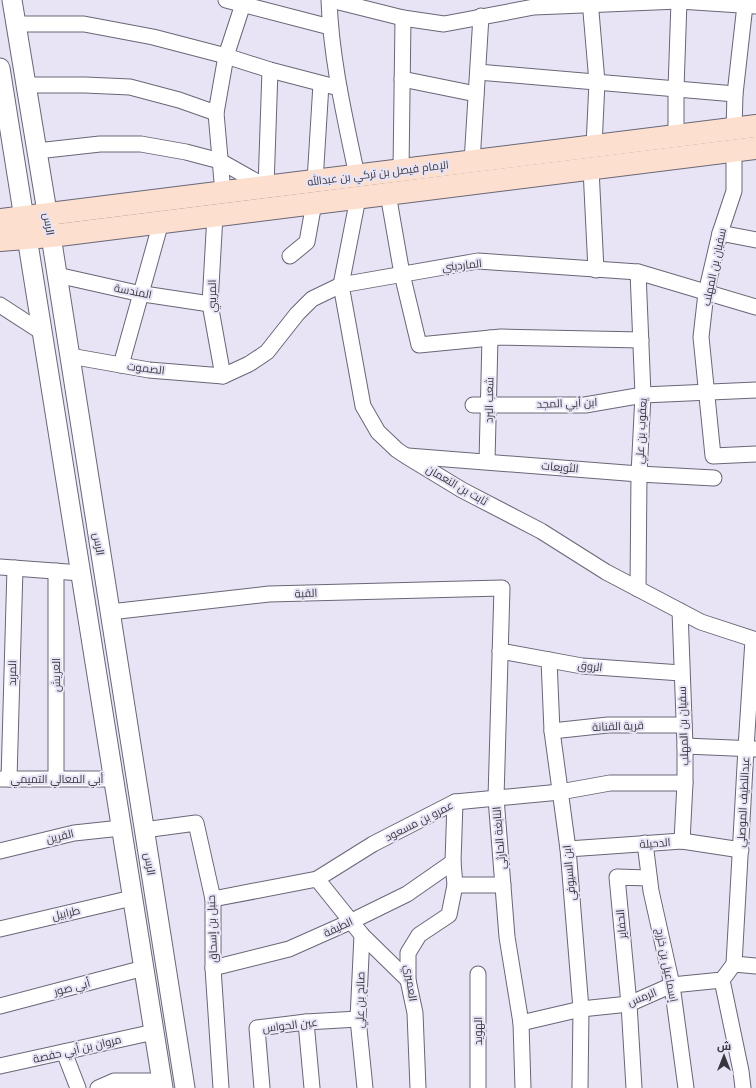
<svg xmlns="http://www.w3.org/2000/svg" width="756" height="1088" font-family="'Space Grotesk',Cairo,sans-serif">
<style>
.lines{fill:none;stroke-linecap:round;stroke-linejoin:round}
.minor-casing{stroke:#696676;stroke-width:17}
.tertiary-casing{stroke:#696676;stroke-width:21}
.secondary-casing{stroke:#696676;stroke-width:24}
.minor{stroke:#fff;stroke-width:15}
.tertiary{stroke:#fff;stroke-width:19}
.secondary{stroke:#fcdfce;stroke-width:22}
.labels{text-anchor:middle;stroke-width:4;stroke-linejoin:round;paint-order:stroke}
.street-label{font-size:11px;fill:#39373e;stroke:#e8e4f6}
</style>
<rect width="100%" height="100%" fill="#e8e4f6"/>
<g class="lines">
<g class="minor-casing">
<g id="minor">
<path d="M 226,0 L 330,27"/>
<path d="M 329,0 C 331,59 345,118 357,176"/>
<path d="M 331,0 L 403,18 L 444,24 L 534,7 L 679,1 L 756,6"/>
<path d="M 590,0 L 597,82 L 594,146"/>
<path d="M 16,24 L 84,24 L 153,37 L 226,56 L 270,70 L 339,88"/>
<path d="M 478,72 L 735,94"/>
<path d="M 402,79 L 476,94"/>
<path d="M 26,85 L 85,85 L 130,87 L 179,100 L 216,113"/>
<path d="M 734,129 L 735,94 L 745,5"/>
<path d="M 676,136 L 676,89 L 679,1"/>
<path d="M 37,151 L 100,144 L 141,144 L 186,152 L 220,161 L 266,187 L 270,70"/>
<path d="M 734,151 L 734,191 L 720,233 L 706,293 L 701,337 L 713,456 L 756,454"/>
<path d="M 472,162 L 481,16"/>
<path d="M 591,169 L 596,270"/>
<path d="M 401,170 L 403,18"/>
<path d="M 315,181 L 321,84"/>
<path d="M 223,193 L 216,113 L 226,56 L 243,4"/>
<path d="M 388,194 L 402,274 L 419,345 L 501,337 L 641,340"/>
<path d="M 358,198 L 341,285 L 363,406 L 378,432 L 397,450 L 406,456 L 462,490 L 541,531 L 606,572 L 701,622 L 756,640"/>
<path d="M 215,215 L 210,304 L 223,376"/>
<path d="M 720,233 L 756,240"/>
<path d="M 290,256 L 307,242 L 314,203"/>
<path d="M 57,275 L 137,293 L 210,304"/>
<path d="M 0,305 L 43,333"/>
<path d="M 70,356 L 149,370 L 223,376 L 249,364 L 267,352 L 297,314 L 312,299 L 341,285 L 478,261 L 638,272 L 756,307"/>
<path d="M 121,365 L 161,222"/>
<path d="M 473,405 L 585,405 L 643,395 L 756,390"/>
<path d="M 408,456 L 639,474 L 714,478"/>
<path d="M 487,461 L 490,338"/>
<path d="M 0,567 L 81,573"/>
<path d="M 56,571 L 56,779"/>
<path d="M 638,589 L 639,474 L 643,395 L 638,272"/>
<path d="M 680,611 L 685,746 L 685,783 L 682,841"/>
<path d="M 110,612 L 269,594 L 502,588 L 496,798 L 507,937 L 521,1023 L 523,1088"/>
<path d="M 500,651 L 582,666 L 681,673"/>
<path d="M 549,660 L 552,731 L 568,849 L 581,1009 L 580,1088"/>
<path d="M 552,731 L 608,725 L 684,725"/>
<path d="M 685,746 L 756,749"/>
<path d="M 0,779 L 114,779"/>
<path d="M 9,779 L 15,568"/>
<path d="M 144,830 L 196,823 L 213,899 L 213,968 L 221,1088"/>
<path d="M 645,843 L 651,891 L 672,985 L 686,1088"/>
<path d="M 568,849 L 682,841 L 741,850"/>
<path d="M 0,851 L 74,833 L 121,828"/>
<path d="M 317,879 L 362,935 L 408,980"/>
<path d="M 455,885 L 503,885"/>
<path d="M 213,899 L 317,879 L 373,844 L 455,802 L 560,792 L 610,783 L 685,783"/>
<path d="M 0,929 L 132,898"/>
<path d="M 362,935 L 358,1019 L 365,1088"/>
<path d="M 734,964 L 746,748 L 753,640"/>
<path d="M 213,968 L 289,949 L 352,921 L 407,894 L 453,862"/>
<path d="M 478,974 L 478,1088"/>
<path d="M 722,980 L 741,1071 L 743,1088"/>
<path d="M 0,1006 L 144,968"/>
<path d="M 306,1022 L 312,1088"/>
<path d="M 521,1023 L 581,1009 L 629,1004 L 672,985 L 722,980 L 734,964 L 756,966"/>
<path d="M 64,1052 L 78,1088"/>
<path d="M 0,1066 L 154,1032"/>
<path d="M 98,1088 L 114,1081 L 161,1081"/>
<path d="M 262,1088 L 257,1028 L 306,1022 L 358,1019"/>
<path d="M 418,1088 L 415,1013 L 408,980 L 408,953 L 419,935 L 449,915 L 455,885 L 453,862 L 455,802"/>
<path d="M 634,1088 L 629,1004 L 617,877 L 649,878"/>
</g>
</g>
<g class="tertiary-casing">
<g id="tertiary">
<path d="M 12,0 L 51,236 L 185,1088"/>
<path d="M 0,68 L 163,1088"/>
</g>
</g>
<g class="secondary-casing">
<g id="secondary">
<path d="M 0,220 L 756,126"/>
<path d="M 0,240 L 51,236 L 756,148"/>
</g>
</g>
<use href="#minor" class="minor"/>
<use href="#tertiary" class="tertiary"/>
<use href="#secondary" class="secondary"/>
</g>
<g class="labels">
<g class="street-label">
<text transform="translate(378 173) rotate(-7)" y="4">الإمام فيصل بن تركي بن عبدالله</text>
<text transform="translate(49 224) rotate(81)" y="4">الرس</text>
<text transform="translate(462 265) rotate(-6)" y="4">المارديني</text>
<text transform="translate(714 267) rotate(-78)" y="4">سفيان بن المهلب</text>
<text transform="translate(133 291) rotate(11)" y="4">المندسة</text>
<text transform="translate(212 296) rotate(-91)" y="4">المريبي</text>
<text transform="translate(146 368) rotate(7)" y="4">الصموت</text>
<text transform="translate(489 400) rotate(-89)" y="4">شعب البرد</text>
<text transform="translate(567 403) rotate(-2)" y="4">ابن أبي المجد</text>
<text transform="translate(641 431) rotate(-87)" y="4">يعقوب بن علي</text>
<text transform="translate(560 467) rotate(5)" y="4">الثويعات</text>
<text transform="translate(457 485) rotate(30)" y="4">ثابت بن النعمان</text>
<text transform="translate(99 544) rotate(81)" y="4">الرس</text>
<text transform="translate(306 593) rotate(-2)" y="4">القبة</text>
<text transform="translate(590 666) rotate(6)" y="4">الروق</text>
<text transform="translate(12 673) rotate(-89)" y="4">المربد</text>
<text transform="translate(56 675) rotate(-90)" y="4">العريش</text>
<text transform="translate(618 726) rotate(-2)" y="4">قرية القنانة</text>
<text transform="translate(683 726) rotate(-92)" y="4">سفيان بن المهلب</text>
<text x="57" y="783">أبي المعالي التميمي</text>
<text transform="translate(743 802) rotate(-87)" y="4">عبداللطيف الموصلي</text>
<text transform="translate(419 821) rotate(-27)" y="4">عمرو بن مسعود</text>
<text transform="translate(60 836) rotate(-13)" y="4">القرين</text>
<text transform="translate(499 838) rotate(-95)" y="4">النابغة الحارثي</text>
<text transform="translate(655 843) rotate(-4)" y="4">الدحيلة</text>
<text transform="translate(150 864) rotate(81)" y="4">الرس</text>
<text transform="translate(569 873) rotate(-95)" y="4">ابن السيوفي</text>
<text transform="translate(66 913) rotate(-13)" y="4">طرابيل</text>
<text transform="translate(621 924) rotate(-95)" y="4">الحفاير</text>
<text transform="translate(338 927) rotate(-25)" y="4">الطيفة</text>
<text transform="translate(212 929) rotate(-92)" y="4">حنبل بن إسحاق</text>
<text transform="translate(667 965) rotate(79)" y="4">إسماعيل بن خزرج</text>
<text transform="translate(411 983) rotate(83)" y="4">العميري</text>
<text transform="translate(72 987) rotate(-15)" y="4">أبي صور</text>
<text transform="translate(642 997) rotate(-22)" y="4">الرمس</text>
<text transform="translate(360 1000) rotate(-89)" y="4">صالح بن علي</text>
<text transform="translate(290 1025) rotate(-7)" y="4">عين الحواس</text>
<text transform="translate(478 1031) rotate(-90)" y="4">الهويد</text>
<text transform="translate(77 1049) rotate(-13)" y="4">مروان بن أبي حفصة</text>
</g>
</g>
<g transform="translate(724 1056)" stroke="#e8e4f6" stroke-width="3" paint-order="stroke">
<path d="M0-3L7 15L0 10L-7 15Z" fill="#39373e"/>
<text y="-6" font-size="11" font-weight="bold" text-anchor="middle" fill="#39373e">ش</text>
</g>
</svg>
